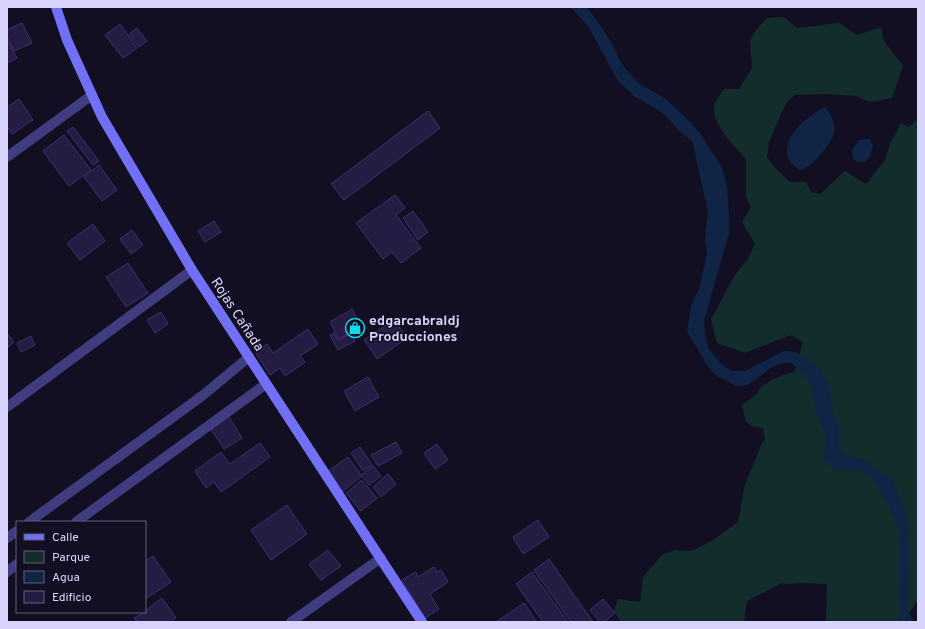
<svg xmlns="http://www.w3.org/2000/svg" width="925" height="629" font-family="Overpass,sans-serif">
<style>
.green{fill:#132d2c}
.water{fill:#102546}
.building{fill:#241c43;stroke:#3c306e}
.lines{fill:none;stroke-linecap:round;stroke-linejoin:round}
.street{stroke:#3f3d80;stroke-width:10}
.secondary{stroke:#7370f8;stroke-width:10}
.labels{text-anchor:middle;stroke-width:3;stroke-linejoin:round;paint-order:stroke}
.street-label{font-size:14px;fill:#d9d4fd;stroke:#130f23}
.poi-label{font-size:14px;font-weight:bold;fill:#d9d4fd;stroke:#130f23;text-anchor:start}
</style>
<rect width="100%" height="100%" fill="#130f23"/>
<path class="green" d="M 784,17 L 797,28 L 839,23 L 857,35 L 881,27 L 884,41 L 903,66 L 892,98 L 870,102 L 856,96 L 827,94 L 795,95 L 787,102 L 781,114 L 769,142 L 767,157 L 776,169 L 790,182 L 806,182 L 811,192 L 820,194 L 845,171 L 866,184 L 885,160 L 890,144 L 901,123 L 909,127 L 918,119 L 918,600 L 909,613 L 913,622 L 826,622 L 827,584 L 801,583 L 789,584 L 782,583 L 747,601 L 744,622 L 619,622 L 620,621 L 614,611 L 618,599 L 640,602 L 643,577 L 662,555 L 675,550 L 691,551 L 712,541 L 738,522 L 745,485 L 762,443 L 765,440 L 763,428 C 744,426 746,422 742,405 L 757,394 L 760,388 L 773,379 L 795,371 L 803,342 L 791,335 L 745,353 L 717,343 L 711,319 L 735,275 L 748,259 L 755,244 L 742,222 L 751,207 L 746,197 L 746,159 C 735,147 708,121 715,103 C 717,98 721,94 724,89 L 739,89 L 752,68 L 750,40 L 756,30 L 767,18 Z"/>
<g class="water">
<path d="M 570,7 L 586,7 L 596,19 L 613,45 L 621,63 L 638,83 L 666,99 L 687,119 L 699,132 L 721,166 L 727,186 L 729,215 L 729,234 L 704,320 L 705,335 L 709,349 L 719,362 L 732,371 L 745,371 L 784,351 L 796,352 L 808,359 L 821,369 L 829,385 L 832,400 L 832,409 L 839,423 L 839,447 L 846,456 L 864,460 L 893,481 L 907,517 L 909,545 L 908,584 L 909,622 L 898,622 L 900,596 L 898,563 L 900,538 L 897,525 L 888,504 L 868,473 L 858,470 L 837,470 L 828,465 L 824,459 L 826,435 L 815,410 L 812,386 L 803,373 L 791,363 L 782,363 L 772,367 L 759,377 L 747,385 L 736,386 L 714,374 L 706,364 L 696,346 L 687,332 L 691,306 L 699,289 L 707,254 L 705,239 L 708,211 L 692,141 L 678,130 L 668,118 L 658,110 L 634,96 L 618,81 L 588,26 Z"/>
<path d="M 825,107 C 831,114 836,123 834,133 C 832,142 814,164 806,168 C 804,169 802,169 800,170 C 768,151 803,117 825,107 Z"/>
<path d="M 869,139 L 873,145 L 870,156 L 865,162 L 859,162 L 853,159 L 852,150 L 859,140 Z"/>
</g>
<g class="building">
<path d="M 22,23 L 32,43 L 14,51 L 7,37 L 7,30 Z"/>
<path d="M 120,24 L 137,48 L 123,58 L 105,35 Z"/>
<path d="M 137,28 L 147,41 L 139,47 L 129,34 Z"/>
<path d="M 7,40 L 17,58 L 7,63 Z"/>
<path d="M 19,99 L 33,120 L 12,134 L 7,126 L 7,107 Z"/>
<path d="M 428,111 L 440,128 L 344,200 L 331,184 Z"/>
<path d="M 73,127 L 99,161 L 93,165 L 67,131 Z"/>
<path d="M 64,135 L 91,170 L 69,186 L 43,151 Z"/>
<path d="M 99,165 L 117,190 L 102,201 L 84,177 Z"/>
<path d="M 395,195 L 405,208 L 396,215 L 421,248 L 401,263 L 392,252 L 383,259 L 356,223 Z"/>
<path d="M 413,211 L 428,232 L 418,240 L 403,218 Z"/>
<path d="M 214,221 L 221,232 L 205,242 L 198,231 Z"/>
<path d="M 93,224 L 105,241 L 80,260 L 67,243 Z"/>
<path d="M 132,230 L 143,245 L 131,254 L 120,239 Z"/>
<path d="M 128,263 L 148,293 L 126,307 L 106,277 Z"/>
<path d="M 352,309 L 361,326 L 339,339 L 330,322 Z"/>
<path d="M 161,312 L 168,324 L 155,333 L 147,320 Z"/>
<path d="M 394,320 L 407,338 L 377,359 L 364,340 Z"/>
<path d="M 308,329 L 318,344 L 300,356 L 305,362 L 285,376 L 280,368 L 270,375 L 255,352 L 267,344 L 273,353 Z"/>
<path d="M 7,333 L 14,342 L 7,348 Z"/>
<path d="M 334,333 L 338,340 L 351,333 L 355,341 L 338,350 L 330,335 Z"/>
<path d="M 31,336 L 35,345 L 21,352 L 17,343 Z"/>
<path d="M 368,377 L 379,397 L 355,411 L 344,391 Z"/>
<path d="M 229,417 L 242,438 L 224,449 L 211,429 Z"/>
<path d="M 396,442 L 402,453 L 378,466 L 371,455 Z"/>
<path d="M 260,443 L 270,457 L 221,492 L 214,482 L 206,488 L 195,471 L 221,452 L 230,464 Z"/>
<path d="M 437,444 L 448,460 L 435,469 L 424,453 Z"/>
<path d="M 360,447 L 372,465 L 363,471 L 351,453 Z"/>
<path d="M 348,457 L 362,476 L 342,492 L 327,472 Z"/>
<path d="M 373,466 L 381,476 L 369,485 L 361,475 Z"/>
<path d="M 388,474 L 396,484 L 381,497 L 373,487 Z"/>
<path d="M 362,480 L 377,498 L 361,511 L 346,493 Z"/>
<path d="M 287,505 L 307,534 L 271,560 L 251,530 Z"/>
<path d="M 538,520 L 549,537 L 523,554 L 513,537 Z"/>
<path d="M 328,550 L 341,566 L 321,580 L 309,564 Z"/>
<path d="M 153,556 L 171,582 L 145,599 L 145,561 Z"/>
<path d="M 549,559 L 593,622 L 571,622 L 534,570 Z"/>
<path d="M 434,567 L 437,572 L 441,570 L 448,582 L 430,594 L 439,609 L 425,618 L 402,580 L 416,572 L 418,577 Z"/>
<path d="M 532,572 L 568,622 L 543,622 L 516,584 Z"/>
<path d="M 162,598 L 176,618 L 170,622 L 137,622 L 134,618 L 145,612 L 145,611 Z"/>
<path d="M 603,599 L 615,613 L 604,622 L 600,622 L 590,610 Z"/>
<path d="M 524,603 L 537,622 L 496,622 Z"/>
</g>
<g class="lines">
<g class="street">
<path d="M 7,157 L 92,95"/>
<path d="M 7,407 L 192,270"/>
<path d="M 29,522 L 202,396 L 249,357"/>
<path d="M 76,522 L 266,384"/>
<path d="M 7,538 L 17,531"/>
<path d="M 7,572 L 17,564"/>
<path d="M 291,622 L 381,558"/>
</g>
<path class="secondary" d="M 56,7 L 67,40 L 102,117 L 192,270 L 422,622"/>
</g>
<defs>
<g id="shop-ring" transform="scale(1)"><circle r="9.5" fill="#130f23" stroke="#0cdaf1" stroke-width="1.5"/><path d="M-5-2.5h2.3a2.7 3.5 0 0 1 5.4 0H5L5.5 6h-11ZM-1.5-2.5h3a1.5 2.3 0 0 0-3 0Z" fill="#0cdaf1"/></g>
</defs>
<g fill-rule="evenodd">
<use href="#shop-ring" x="355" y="328"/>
</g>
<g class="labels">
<g class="street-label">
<text transform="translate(238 314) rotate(57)" y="5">Rojas Cañada</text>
</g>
<g class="poi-label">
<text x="369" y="325">edgarcabraldj<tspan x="369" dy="16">Producciones</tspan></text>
</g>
</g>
<rect width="925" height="629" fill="none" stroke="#d9d4fd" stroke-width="16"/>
<rect x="16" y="521" width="130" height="92" fill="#130f23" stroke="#625e7a"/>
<rect x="24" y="534" width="20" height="6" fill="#7370f8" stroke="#625e7a"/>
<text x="52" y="541" font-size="12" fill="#d9d4fd">Calle</text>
<rect x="24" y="551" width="20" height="12" fill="#132d2c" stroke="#625e7a"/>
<text x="52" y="561" font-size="12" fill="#d9d4fd">Parque</text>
<rect x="24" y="571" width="20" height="12" fill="#102546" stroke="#625e7a"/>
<text x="52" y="581" font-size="12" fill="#d9d4fd">Agua</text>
<rect x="24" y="591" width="20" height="12" fill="#241c43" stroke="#625e7a"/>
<text x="52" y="601" font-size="12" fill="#d9d4fd">Edificio</text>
</svg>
